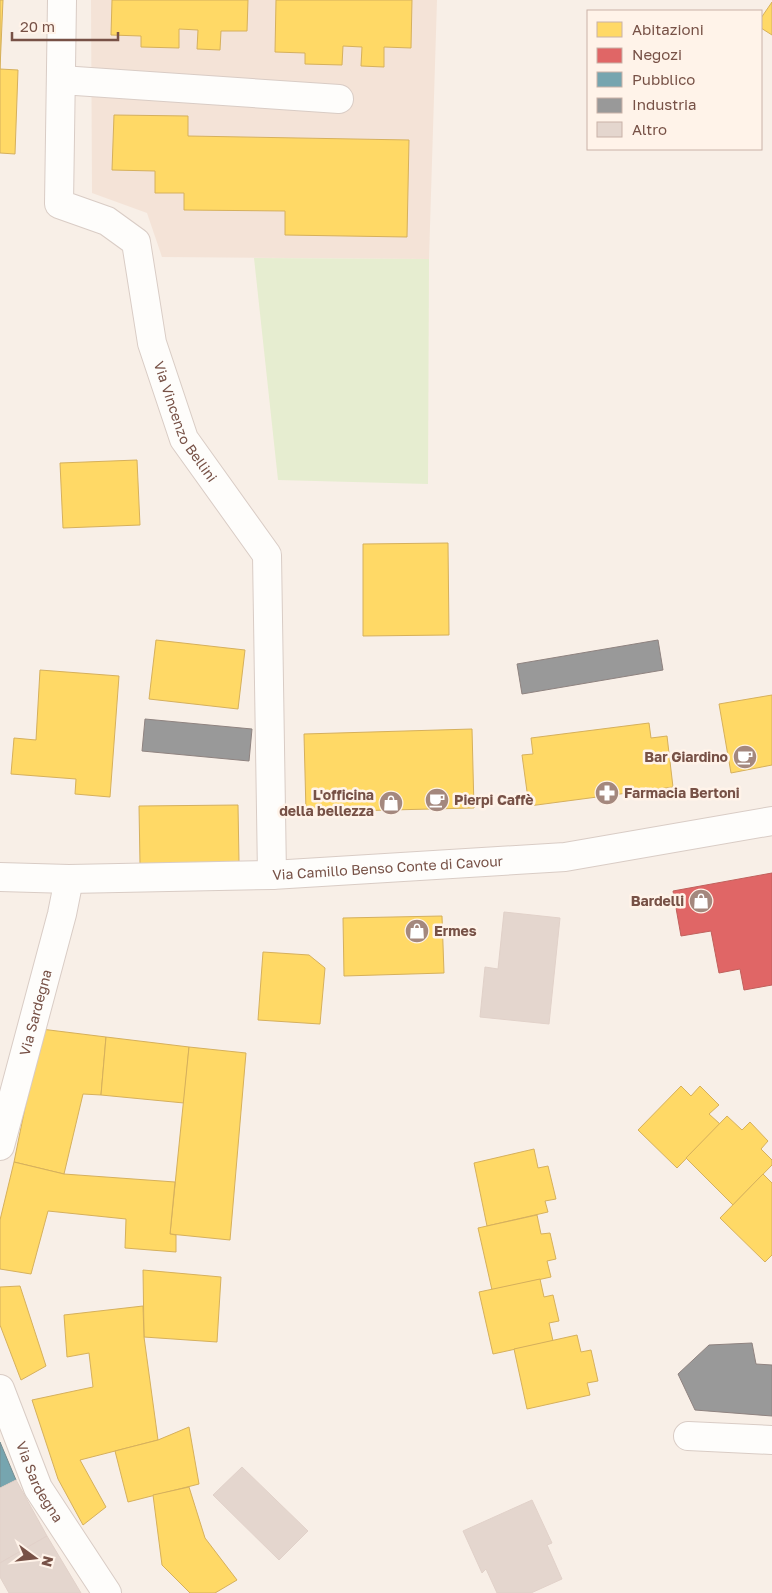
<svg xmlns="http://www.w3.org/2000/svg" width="772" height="1593" font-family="'Golos Text',sans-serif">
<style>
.residential{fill:#f4e3d7}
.green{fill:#e6edd0}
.homes{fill:#ffd966;stroke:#d6b05c}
.shops{fill:#e06666;stroke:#c0605c}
.public{fill:#76a5af;stroke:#768c90}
.industry{fill:#999;stroke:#8f8380}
.building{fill:#e4d6ce;stroke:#e1d1c9}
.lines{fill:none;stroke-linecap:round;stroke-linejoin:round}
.street-casing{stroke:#d9ccc5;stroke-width:30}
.street{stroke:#fefdfb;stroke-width:28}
.labels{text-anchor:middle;stroke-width:5;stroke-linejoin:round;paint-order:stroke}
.street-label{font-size:14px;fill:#775146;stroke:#fff3e9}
.poi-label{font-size:14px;font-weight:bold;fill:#775146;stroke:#fff3e9;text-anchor:end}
</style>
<rect width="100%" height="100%" fill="#f8efe7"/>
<path class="residential" d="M 91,0 L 437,0 L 429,259 L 162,257 L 147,213 L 92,193 Z"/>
<path class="green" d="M 254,258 L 429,259 L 428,484 L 278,480 Z"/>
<g class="homes">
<path d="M 0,0 L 3,0 L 0,69 L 18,70 L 15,154 L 0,153 Z"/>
<path d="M 112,0 L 248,0 L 247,31 L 221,31 L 220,50 L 197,49 L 198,30 L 179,29 L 179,48 L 141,47 L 141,36 L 111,35 Z"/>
<path d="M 276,0 L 412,0 L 411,48 L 384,47 L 384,67 L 361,66 L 362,47 L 343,46 L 342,65 L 305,64 L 305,53 L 275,52 Z"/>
<path d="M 772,2 L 772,35 L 761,28 L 761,18 Z"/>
<path d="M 114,115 L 188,116 L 188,136 L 409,140 L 407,237 L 285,235 L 285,211 L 184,210 L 184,193 L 155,193 L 155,171 L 112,170 Z"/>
<path d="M 137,460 L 140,525 L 63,528 L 60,463 Z"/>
<path d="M 448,543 L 449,635 L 363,636 L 363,544 Z"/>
<path d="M 156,640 L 245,650 L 238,709 L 149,699 Z"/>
<path d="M 40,670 L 119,676 L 110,797 L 75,794 L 76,779 L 11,774 L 14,738 L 36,740 Z"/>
<path d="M 772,695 L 772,765 L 731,773 L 719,704 Z"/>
<path d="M 649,723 L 651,738 L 667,736 L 673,787 L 529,806 L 522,755 L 533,754 L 531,738 Z"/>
<path d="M 472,729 L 474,808 L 306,812 L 304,734 Z"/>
<path d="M 238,805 L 239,862 L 140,864 L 139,806 Z"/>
<path d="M 442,916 L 444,973 L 344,976 L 343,918 Z"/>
<path d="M 263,952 L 309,955 L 325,968 L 320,1024 L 258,1020 Z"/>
<path d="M 41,1029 L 106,1037 L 101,1095 L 83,1094 L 64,1174 L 14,1162 Z"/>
<path d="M 106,1037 L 189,1047 L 184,1103 L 101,1095 Z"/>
<path d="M 189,1047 L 246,1053 L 230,1240 L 170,1234 Z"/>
<path d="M 681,1086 L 691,1096 L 700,1086 L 719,1105 L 709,1114 L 720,1124 L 677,1168 L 638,1130 Z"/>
<path d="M 727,1116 L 742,1130 L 750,1122 L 768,1141 L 761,1149 L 772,1160 L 772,1165 L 733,1205 L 686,1158 Z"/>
<path d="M 534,1149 L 538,1168 L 548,1166 L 556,1199 L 545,1201 L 548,1212 L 487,1226 L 474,1163 Z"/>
<path d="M 14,1162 L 64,1174 L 175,1182 L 170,1234 L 176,1235 L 176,1252 L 125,1248 L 126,1219 L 48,1211 L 31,1274 L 0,1269 L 0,1220 Z"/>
<path d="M 763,1174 L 772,1183 L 772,1255 L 765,1262 L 720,1218 Z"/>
<path d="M 537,1215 L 541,1234 L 550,1233 L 556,1259 L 547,1261 L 551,1277 L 492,1290 L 478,1228 Z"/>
<path d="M 143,1270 L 221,1277 L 217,1342 L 144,1337 Z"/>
<path d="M 540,1279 L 544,1297 L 553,1295 L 559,1321 L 549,1323 L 553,1341 L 493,1354 L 479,1292 Z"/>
<path d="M 20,1286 L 46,1366 L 21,1380 L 0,1325 L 0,1287 Z"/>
<path d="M 143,1306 L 144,1337 L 158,1440 L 80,1460 L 106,1507 L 83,1525 L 58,1479 L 32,1400 L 93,1387 L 89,1353 L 67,1357 L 64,1315 Z"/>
<path d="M 577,1335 L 581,1352 L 591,1350 L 598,1381 L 587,1383 L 590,1395 L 527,1409 L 514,1349 Z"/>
<path d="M 189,1427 L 199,1484 L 128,1502 L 115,1451 L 158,1440 Z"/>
<path d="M 189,1487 L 205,1538 L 237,1580 L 215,1593 L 190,1593 L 162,1565 L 153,1495 Z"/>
</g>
<path class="shops" d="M 772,873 L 772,985 L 744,990 L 740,969 L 719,973 L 711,931 L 681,936 L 673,891 Z"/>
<path class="public" d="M 0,1442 L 16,1480 L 0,1488 Z"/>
<g class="industry">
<path d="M 658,640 L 663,670 L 522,694 L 517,664 Z"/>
<path d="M 145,719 L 252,729 L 249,761 L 142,751 Z"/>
<path d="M 752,1343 L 756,1364 L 772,1365 L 772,1416 L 695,1410 L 678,1374 L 709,1345 Z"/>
</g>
<g class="building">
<path d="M 504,912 L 560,918 L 549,1024 L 480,1017 L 485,967 L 498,969 Z"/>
<path d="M 242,1467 L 308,1531 L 279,1560 L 213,1495 Z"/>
<path d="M 16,1480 L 47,1536 L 0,1563 L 0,1488 Z"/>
<path d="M 532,1500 L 552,1543 L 547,1545 L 562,1579 L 531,1593 L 497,1593 L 486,1569 L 482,1573 L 463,1531 Z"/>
<path d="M 47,1536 L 81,1593 L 9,1593 L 0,1577 L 0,1563 Z"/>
</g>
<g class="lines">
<g class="street-casing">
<g id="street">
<path id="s1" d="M 62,0 L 59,204 L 107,221 L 136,242 L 152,343 L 184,439 L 267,555 L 272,875"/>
<path d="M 61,80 L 339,99"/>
<path id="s2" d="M 0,877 L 69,879 L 272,875 L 565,857 L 772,821"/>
<path id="s3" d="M 0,1146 L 62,914 L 69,879"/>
<path id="s4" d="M 0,1389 L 38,1488 L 107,1593"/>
<path d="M 688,1436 L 772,1440"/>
</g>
</g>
<use href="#street" class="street"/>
</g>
<defs>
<g id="cafe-disc" transform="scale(1.25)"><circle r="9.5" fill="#a4887e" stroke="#fff3e9"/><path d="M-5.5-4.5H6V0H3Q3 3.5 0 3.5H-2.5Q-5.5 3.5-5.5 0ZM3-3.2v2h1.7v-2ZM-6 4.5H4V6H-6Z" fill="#fff"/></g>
<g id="pharmacy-disc" transform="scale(1.25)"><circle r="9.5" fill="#a4887e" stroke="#fff3e9"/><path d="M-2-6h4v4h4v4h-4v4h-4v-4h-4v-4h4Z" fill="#fff"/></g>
<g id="shop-disc" transform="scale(1.25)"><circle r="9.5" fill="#a4887e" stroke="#fff3e9"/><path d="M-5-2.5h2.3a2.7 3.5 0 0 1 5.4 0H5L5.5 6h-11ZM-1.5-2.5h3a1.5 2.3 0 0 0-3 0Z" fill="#fff"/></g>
</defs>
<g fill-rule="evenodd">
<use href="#cafe-disc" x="745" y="757"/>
<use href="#pharmacy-disc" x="607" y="793"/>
<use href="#cafe-disc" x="437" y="800"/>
<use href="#shop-disc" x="391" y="803"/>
<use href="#shop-disc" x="701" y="901"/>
<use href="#shop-disc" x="417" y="931"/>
</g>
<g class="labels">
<g class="street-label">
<text dy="5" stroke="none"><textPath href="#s1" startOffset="479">Via Vincenzo Bellini</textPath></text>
<text dy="5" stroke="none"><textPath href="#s2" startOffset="388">Via Camillo Benso Conte di Cavour</textPath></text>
<text dy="5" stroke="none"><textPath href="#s3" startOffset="138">Via Sardegna</textPath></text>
<text dy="5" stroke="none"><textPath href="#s4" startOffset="101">Via Sardegna</textPath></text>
</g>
<g class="poi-label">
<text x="728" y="762">Bar Giardino</text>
<text x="624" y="798" text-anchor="start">Farmacia Bertoni</text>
<text x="374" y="800">L'officina<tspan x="374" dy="16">della bellezza</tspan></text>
<text x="454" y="805" text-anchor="start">Pierpi Caffè</text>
<text x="684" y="906">Bardelli</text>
<text x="434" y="936" text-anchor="start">Ermes</text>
</g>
</g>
<rect x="587" y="10" width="175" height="140" fill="#fff3e9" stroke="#c9b2a8"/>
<rect x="597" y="22" width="25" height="15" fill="#ffd966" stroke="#c9b2a8"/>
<text x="632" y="35" font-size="15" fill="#775146">Abitazioni</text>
<rect x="597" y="48" width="25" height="15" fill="#e06666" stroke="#c9b2a8"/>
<text x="632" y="60" font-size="15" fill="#775146">Negozi</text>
<rect x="597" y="72" width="25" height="15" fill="#76a5af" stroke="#c9b2a8"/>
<text x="632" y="85" font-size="15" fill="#775146">Pubblico</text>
<rect x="597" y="98" width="25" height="15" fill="#999999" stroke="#c9b2a8"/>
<text x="632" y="110" font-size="15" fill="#775146">Industria</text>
<rect x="597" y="122" width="25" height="15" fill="#e4d6ce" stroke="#c9b2a8"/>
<text x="632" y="135" font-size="15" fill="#775146">Altro</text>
<g transform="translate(35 1558) rotate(105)" stroke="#fff3e9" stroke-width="4" paint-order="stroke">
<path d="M0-4L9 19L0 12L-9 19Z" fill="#775146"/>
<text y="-8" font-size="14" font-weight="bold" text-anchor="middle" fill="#775146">N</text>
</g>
<path d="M12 32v8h106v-8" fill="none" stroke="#775146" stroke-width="2.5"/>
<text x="20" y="32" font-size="15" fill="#775146" stroke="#fff3e9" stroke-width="4" paint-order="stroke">20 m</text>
</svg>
